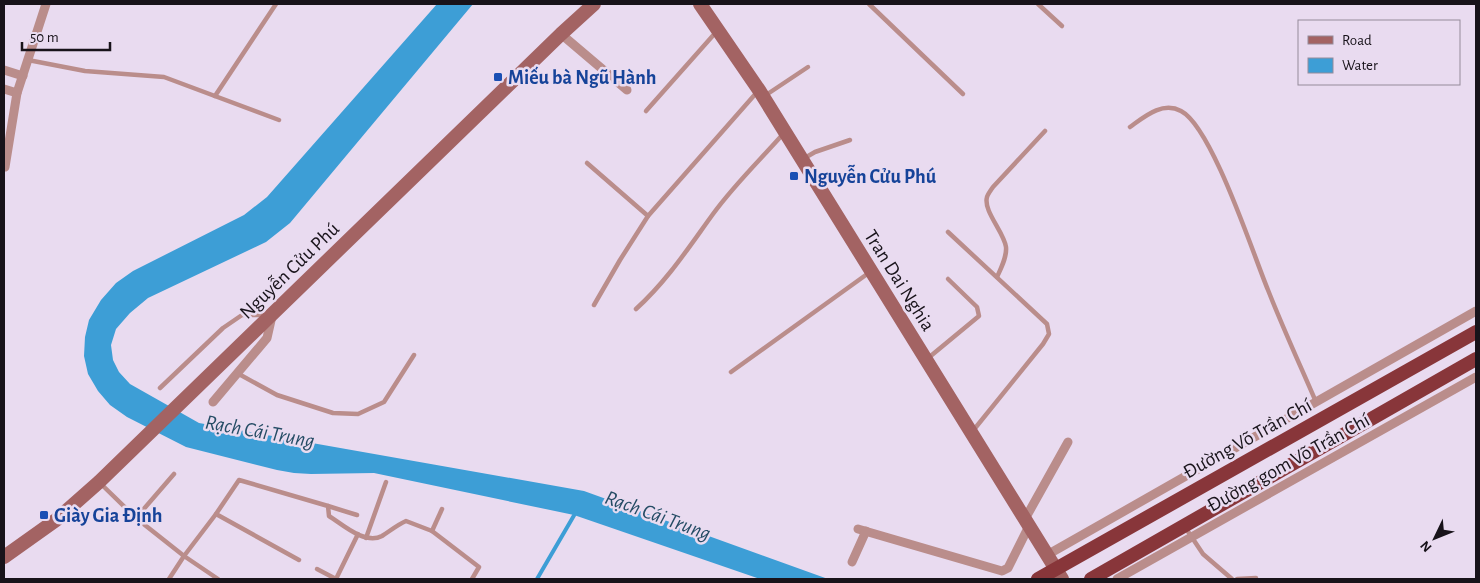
<svg xmlns="http://www.w3.org/2000/svg" width="1480" height="583" font-family="'Alegreya Sans',sans-serif">
<style>
.water{fill:#3d9ed6}
.lines{fill:none;stroke-linecap:round;stroke-linejoin:round}
.stream{stroke:#3d9ed6;stroke-width:4}
.service{stroke:#ba8d8b;stroke-width:4.5}
.minor{stroke:#ba8d8b;stroke-width:9}
.secondary{stroke:#a36363;stroke-width:14}
.trunk{stroke:#88363a;stroke-width:14}
.transit-dot{fill:#1a4fb4;stroke:#e9dbf0;stroke-width:2}
.labels{text-anchor:middle;stroke-width:5;stroke-linejoin:round;paint-order:stroke}
.transit-label{font-size:20px;font-weight:bold;fill:#164399;stroke:#e9dbf0;text-anchor:start}
.street-label{font-size:20px;fill:#18131a;stroke:#e9dbf0}
.water-label{font-size:21px;font-style:italic;fill:#254c65;stroke:#e9dbf0}
</style>
<rect width="100%" height="100%" fill="#e9dbf0"/>
<path class="water" d="M 437,4 L 473,4 L 290,223 L 266,242 L 148,298 L 130,313 L 116,329 L 111,345 L 113,360 L 119,372 L 130,384 L 199,423 L 584,491 L 828,579 L 760,579 L 574,515 L 374,473 L 311,474 L 294,473 L 277,470 L 186,447 L 127,417 L 110,405 L 98,391 L 88,374 L 84,356 L 85,337 L 89,320 L 101,300 L 116,283 L 133,271 L 244,215 L 267,197 Z"/>
<g class="lines">
<path class="stream" d="M 537,579 L 576,512"/>
<g class="service">
<path d="M 869,4 L 963,94"/>
<path d="M 1038,4 L 1062,26"/>
<path d="M 28,60 L 85,71 L 164,77 L 279,120"/>
<path d="M 766,95 L 808,67"/>
<path d="M 215,96 L 276,4"/>
<path d="M 646,111 L 717,31"/>
<path d="M 1130,127 C 1144,117 1162,101 1181,111 C 1212,127 1253,254 1268,290 C 1283,328 1300,365 1316,402"/>
<path d="M 803,159 L 815,152 L 850,140"/>
<path d="M 587,163 L 648,216"/>
<path d="M 948,232 L 1047,324 L 1049,334 L 1043,344 L 972,432"/>
<path d="M 997,277 C 1001,268 1007,257 1006,247 C 1004,232 983,211 987,197 C 988,194 991,190 993,187 L 1045,131"/>
<path d="M 594,305 L 620,260 L 648,216 L 758,91"/>
<path d="M 636,309 C 667,281 689,247 713,214 C 734,185 760,160 784,133"/>
<path d="M 927,359 L 979,316 L 977,307 L 948,279"/>
<path d="M 731,372 L 870,272"/>
<path d="M 237,373 L 277,395 L 333,413 L 358,414 L 384,402 L 414,355"/>
<path d="M 160,388 L 223,328 L 242,315 L 266,315"/>
<path d="M 100,483 L 136,518 L 184,556 L 169,579"/>
<path d="M 328,506 L 357,515"/>
<path d="M 216,514 L 299,560"/>
<path d="M 136,518 L 174,474"/>
<path d="M 1185,527 L 1203,554 L 1232,579"/>
<path d="M 432,531 L 442,509"/>
<path d="M 366,538 L 386,482"/>
<path d="M 317,569 L 336,579 L 358,534"/>
<path d="M 218,579 L 184,556 L 216,514 L 239,480 L 328,506 L 329,516 C 343,525 365,545 382,536 C 390,531 397,525 406,521 L 432,531 L 479,567 L 472,579"/>
<path d="M 1237,579 L 1256,578"/>
</g>
<g class="minor">
<path d="M 561,34 L 627,90"/>
<path d="M 4,70 L 23,76"/>
<path d="M 4,89 L 17,93"/>
<path d="M 5,167 L 17,93 L 46,4"/>
<path d="M 213,402 L 267,338 L 272,316"/>
<path d="M 1025,519 L 1068,442"/>
<path d="M 858,529 L 1002,571 L 1008,568 L 1029,526"/>
<path d="M 1047,555 L 1476,311"/>
<path d="M 852,562 L 866,531"/>
<path d="M 1117,579 L 1476,377"/>
</g>
<g class="secondary">
<path d="M 700,4 L 759,90 L 1062,579"/>
<path d="M 4,557 L 56,520 L 99,482 L 561,34 L 594,4"/>
</g>
<g class="trunk">
<path d="M 1038,579 L 1476,332"/>
<path d="M 1091,579 L 1476,359"/>
</g>
</g>
<g class="transit-dot">
<rect x="493" y="72" width="10" height="10" rx="2.5"/>
<rect x="789" y="171" width="10" height="10" rx="2.5"/>
<rect x="39" y="510" width="10" height="10" rx="2.5"/>
</g>
<g class="labels">
<g class="transit-label">
<text x="508" y="84">Miếu bà Ngũ Hành</text>
<text x="804" y="183">Nguyễn Cửu Phú</text>
<text x="54" y="522">Giày Gia Định</text>
</g>
<g class="street-label">
<text transform="translate(289 270) rotate(-44)" y="7">Nguyễn Cửu Phú</text>
<text transform="translate(900 280) rotate(58)" y="7">Tran Dai Nghia</text>
<text transform="translate(1247 438) rotate(-29)" y="7">Đường Võ Trần Chí</text>
<text transform="translate(1288 462) rotate(-29)" y="7">Đường gom Võ Trần Chí</text>
</g>
<g class="water-label">
<text transform="translate(260 431) rotate(10)" y="7">Rạch Cái Trung</text>
<text transform="translate(658 515) rotate(20)" y="7">Rạch Cái Trung</text>
</g>
</g>
<rect width="1480" height="583" fill="none" stroke="#18131a" stroke-width="10"/>
<rect x="1298" y="20" width="162" height="65" fill="#e9dbf0" stroke="#958b9a"/>
<rect x="1308" y="36" width="25" height="8" fill="#a36363" stroke="#958b9a"/>
<text x="1342" y="45" font-size="15" fill="#18131a">Road</text>
<rect x="1308" y="58" width="25" height="15" fill="#3d9ed6" stroke="#958b9a"/>
<text x="1342" y="70" font-size="15" fill="#18131a">Water</text>
<g transform="translate(1435 538) rotate(227)" stroke="#e9dbf0" stroke-width="4" paint-order="stroke">
<path d="M0-4L9 19L0 12L-9 19Z" fill="#18131a"/>
<text y="-8" font-size="14" font-weight="bold" text-anchor="middle" fill="#18131a">N</text>
</g>
<path d="M22 42v8h88v-8" fill="none" stroke="#18131a" stroke-width="2.5"/>
<text x="30" y="42" font-size="15" fill="#18131a" stroke="#e9dbf0" stroke-width="4" paint-order="stroke">50 m</text>
</svg>
